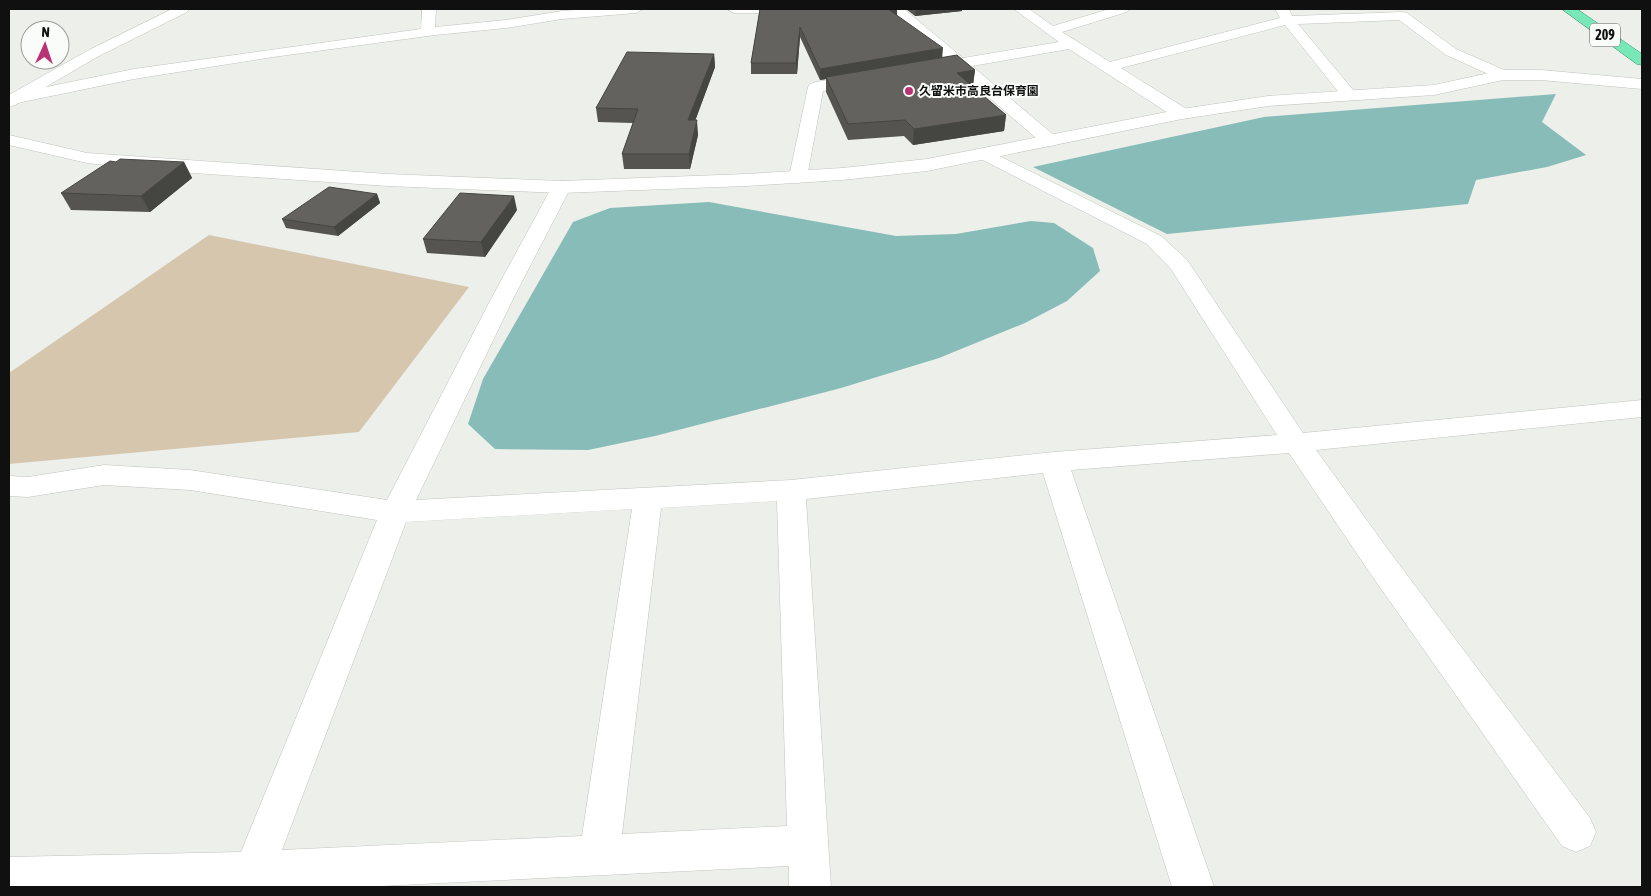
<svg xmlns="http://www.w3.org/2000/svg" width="1651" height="896" font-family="'Asap Condensed','Noto Sans JP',sans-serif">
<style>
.green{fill:#d6c6ae}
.water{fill:#87bcb8}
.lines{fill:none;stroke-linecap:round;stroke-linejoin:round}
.minor-casing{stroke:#c1c3bf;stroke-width:1}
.tertiary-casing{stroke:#c1c3bf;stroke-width:1}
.trunk-casing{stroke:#3e9972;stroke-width:1}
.minor{fill:#fff;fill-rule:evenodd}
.tertiary{fill:#fff;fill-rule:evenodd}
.trunk{fill:#78e8b8;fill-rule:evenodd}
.wall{fill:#555451}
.shaded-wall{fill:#454542}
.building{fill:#63625e;stroke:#454542}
.poi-dot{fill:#b83274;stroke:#f9fcf8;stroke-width:2}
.labels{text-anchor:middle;stroke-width:4;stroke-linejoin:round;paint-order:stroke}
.far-poi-label{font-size:12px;font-weight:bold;fill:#0f100f;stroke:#f9fcf8;text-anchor:start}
.shield{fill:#f9fcf8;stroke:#555755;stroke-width:1}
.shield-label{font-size:14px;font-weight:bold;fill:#0f100f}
</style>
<rect width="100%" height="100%" fill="#ecefea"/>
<path class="green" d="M 209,235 L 469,287 L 359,432 L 9,464 L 9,373 Z"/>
<g class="water">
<path d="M 1556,94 L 1542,122 L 1586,155 L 1547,167 L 1476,180 L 1468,204 L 1167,234 L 1033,167 L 1264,117 Z"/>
<path d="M 709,202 L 896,236 L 956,234 L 1031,221 L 1054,223 L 1093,248 L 1100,271 L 1067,301 L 1025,323 L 939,358 L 841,388 L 655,436 L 588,450 L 495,449 L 468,424 L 483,379 L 573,222 L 610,208 Z"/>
</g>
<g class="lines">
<g class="minor-casing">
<g id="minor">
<path d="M 422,9 L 436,9 L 435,27 L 506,20 L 562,11 L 589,9 L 643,9 L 636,13 L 562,19 L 506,28 L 435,35 L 273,57 L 134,79 L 17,103 L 11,101 L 9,98 L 11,95 L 17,93 L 134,69 L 421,29 Z"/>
<path d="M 727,9 L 835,9 L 828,13 L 734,13 Z"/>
<path d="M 889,9 L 904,9 L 963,58 L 1059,42 L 1014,9 L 1029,9 L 1053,26 L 1109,9 L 1129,9 L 1127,12 L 1062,32 L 1110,62 L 1280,18 L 1275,9 L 1289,9 L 1292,16 L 1402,12 L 1407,13 L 1456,49 L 1509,72 L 1511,75 L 1509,78 L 1497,78 L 1446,55 L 1399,20 L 1298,24 L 1358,96 L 1356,99 L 1344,99 L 1285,25 L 1121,68 L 1188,110 L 1190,114 L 1188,118 L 1176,118 L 1069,49 L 972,66 L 1056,137 L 1059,141 L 1056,145 L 1050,146 L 1044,145 L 956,69 L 927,74 L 922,72 L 919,69 L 922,66 L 948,61 Z"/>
<path d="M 863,74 L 869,76 L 871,79 L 869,82 L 823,91 L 807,177 L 805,181 L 798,183 L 791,181 L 789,177 L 808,87 L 810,84 L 816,82 Z"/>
<path d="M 985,149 L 1161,236 L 1187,260 L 1303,433 L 1642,400 L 1642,417 L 1316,450 L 1392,555 L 1590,818 L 1596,832 L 1590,846 L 1576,852 L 1562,846 L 1370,573 L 1289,453 L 1071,470 L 1214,887 L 1172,887 L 1043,473 L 806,499 L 831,887 L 789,887 L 789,866 L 360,887 L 9,887 L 9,857 L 241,852 L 377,520 L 190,490 L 104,485 L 28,497 L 9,496 L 9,476 L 28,477 L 104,465 L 190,470 L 387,500 L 491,299 L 554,183 L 561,181 L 568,183 L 571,187 L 513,299 L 416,500 L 791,480 L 1054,452 L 1277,435 L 1171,269 L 1147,244 L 979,158 L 976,154 L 979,150 ZM 777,501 L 787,826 L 622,834 L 661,508 ZM 632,509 L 582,836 L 282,850 L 406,522 Z"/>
</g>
</g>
<g class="tertiary-casing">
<g id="tertiary">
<path d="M 172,9 L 189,9 L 187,12 L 97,57 L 15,105 L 9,107 L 9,95 L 87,51 Z"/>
<path d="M 1503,70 L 1541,70 L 1642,79 L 1642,89 L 1541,80 L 1503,80 L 1434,95 L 1268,106 L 1182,119 L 927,171 L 842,180 L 746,186 L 561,193 L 388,186 L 149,170 L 87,163 L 9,145 L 9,135 L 87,153 L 388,174 L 561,181 L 746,174 L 842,168 L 927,159 L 1182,109 L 1268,96 L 1434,85 Z"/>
</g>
</g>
<g class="trunk-casing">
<path id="trunk" d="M 1562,9 L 1577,9 L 1642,54 L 1642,65 L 1637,64 Z"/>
</g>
<use href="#minor" class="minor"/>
<use href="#tertiary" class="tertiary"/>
<use href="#trunk" class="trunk"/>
</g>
<g class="wall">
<path d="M 760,9 L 897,9 L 897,16 L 942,58 L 975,70 L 973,85 L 972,86 L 1006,115 L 1004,131 L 913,145 L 904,136 L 848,140 L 826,92 L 826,79 L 820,80 L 800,37 L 797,74 L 751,74 L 751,63 Z"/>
<path d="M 906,9 L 962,9 L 962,11 L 915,16 Z"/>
<path d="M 714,54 L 715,67 L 695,120 L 698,135 L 690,169 L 624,169 L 622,154 L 633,123 L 598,122 L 596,108 Z"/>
<path d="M 184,162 L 192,178 L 150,212 L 71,210 L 61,193 Z"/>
<path d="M 377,194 L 380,203 L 338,236 L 286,228 L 282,219 Z"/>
<path d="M 517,210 L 485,257 L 427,253 L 423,239 Z"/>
</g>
<g class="shaded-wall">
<path d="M 888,9 L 897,9 L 897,18 Z"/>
<path d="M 916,9 L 962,9 L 962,11 L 915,16 Z"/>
<path d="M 800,27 L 800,37 L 797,74 L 796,63 Z"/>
<path d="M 943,48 L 942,59 L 826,77 L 826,79 L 820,80 L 820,69 Z"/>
<path d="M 714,54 L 715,67 L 690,135 L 688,120 Z"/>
<path d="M 975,70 L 973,85 L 956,88 L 957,73 Z"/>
<path d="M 1006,115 L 1004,131 L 913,145 L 914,129 Z"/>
<path d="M 697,120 L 698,135 L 690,169 L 689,154 Z"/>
<path d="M 184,162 L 192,178 L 150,212 L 141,196 Z"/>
<path d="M 377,194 L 380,203 L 338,236 L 334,227 Z"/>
<path d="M 514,196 L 517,210 L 485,257 L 481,242 Z"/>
</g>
<g class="building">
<path d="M 760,9 L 892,9 L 888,9 L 943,48 L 820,69 L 800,27 L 796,63 L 751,63 Z"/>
<path d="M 627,52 L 714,54 L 688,120 L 697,120 L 689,154 L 622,154 L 638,109 L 596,108 Z"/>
<path d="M 957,55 L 975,70 L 957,73 L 1006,115 L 914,129 L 905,120 L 848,124 L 826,77 Z"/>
<path d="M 120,159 L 184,162 L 141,196 L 61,193 L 110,161 L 116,162 Z"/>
<path d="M 329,187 L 377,194 L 334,227 L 282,219 Z"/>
<path d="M 460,193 L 514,196 L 481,242 L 423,239 Z"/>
</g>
<circle class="poi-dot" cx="909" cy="91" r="5"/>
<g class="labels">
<g class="far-poi-label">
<text x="919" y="95">久留米市高良台保育園</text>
</g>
<rect class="shield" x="1590" y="23.5" width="30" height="23" rx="4"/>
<g class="shield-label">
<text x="1605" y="40">209</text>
</g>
</g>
<rect width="1651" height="896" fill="none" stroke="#0f100f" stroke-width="20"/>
<g transform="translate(45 45) rotate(3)"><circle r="24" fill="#f9fcf8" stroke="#9b9e9b"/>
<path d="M0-4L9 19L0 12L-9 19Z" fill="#b83274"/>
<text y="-8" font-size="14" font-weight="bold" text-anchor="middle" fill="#0f100f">N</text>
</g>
</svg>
